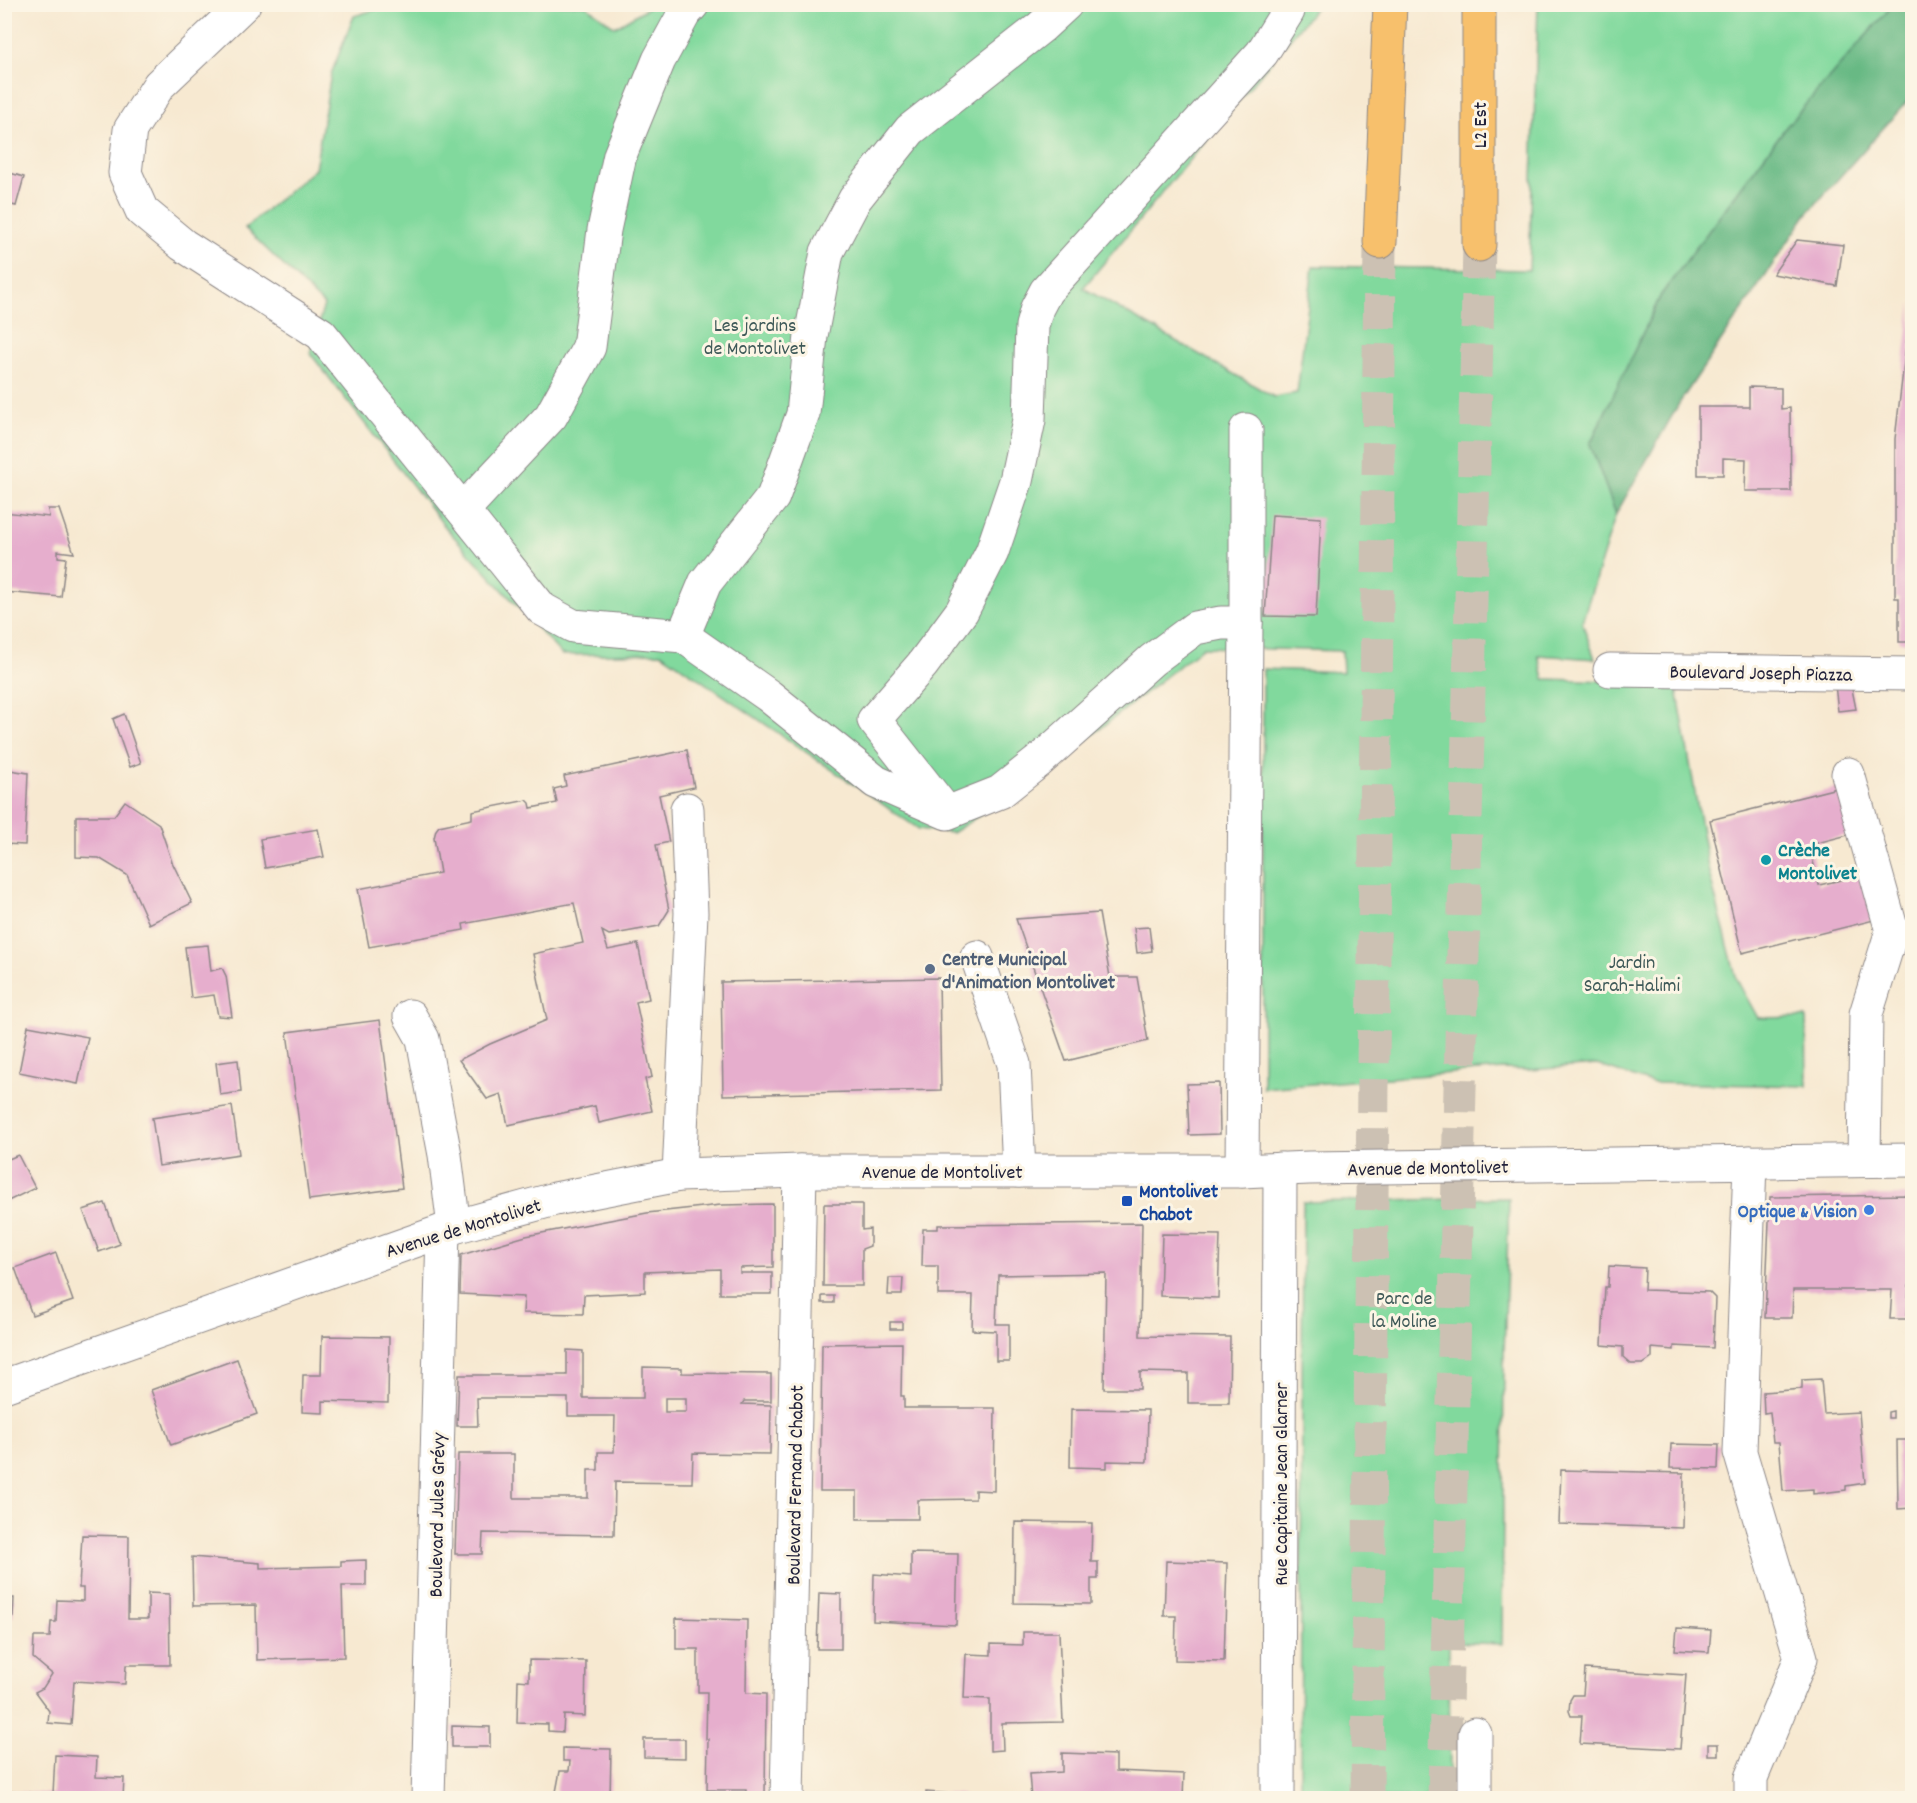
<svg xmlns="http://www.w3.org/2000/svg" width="1917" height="1803" font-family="Dekko,sans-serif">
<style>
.green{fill:#81d99d;stroke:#527e6c;stroke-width:1.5}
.forest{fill:#68b984;stroke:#456e60;stroke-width:1.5}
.building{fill:#e6aecd;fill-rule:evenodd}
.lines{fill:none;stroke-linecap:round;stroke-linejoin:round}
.highway-tunnel{stroke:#ccc1b3;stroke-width:33;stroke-dasharray:33 16;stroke-linecap:butt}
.minor-casing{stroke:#8c8686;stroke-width:35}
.highway-casing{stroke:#8c8686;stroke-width:35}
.minor{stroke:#fff;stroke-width:33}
.highway{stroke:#f7c06c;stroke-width:33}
.culture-dot{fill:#0f9aa8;stroke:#fcf5e5;stroke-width:2}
.service-dot{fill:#5c6f8a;stroke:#fcf5e5;stroke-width:2}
.transit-dot{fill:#1a4fb4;stroke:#fcf5e5;stroke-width:2}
.shop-dot{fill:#3f7fe0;stroke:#fcf5e5;stroke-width:2}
.labels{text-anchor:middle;stroke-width:6;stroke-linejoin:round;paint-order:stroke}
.street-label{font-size:20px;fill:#22223b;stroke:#fcf5e5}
.park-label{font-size:20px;fill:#3e5958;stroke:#fcf5e5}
.culture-label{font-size:20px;font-weight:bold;fill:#0d838f;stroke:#fcf5e5;text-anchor:start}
.service-label{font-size:20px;font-weight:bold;fill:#4e5e75;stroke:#fcf5e5;text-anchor:start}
.transit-label{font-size:20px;font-weight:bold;fill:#164399;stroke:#fcf5e5;text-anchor:start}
.shop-label{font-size:20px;font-weight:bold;fill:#366cbe;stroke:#fcf5e5;text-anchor:end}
</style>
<rect width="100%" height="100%" fill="#fcf5e5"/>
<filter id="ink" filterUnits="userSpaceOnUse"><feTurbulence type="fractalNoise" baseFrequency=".0167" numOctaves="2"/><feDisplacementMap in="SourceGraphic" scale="12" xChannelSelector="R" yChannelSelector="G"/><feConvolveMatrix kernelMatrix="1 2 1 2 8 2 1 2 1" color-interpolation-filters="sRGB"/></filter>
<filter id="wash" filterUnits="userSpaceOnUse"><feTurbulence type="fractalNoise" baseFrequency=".008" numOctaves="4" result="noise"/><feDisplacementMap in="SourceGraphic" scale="24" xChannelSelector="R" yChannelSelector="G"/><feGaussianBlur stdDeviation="1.35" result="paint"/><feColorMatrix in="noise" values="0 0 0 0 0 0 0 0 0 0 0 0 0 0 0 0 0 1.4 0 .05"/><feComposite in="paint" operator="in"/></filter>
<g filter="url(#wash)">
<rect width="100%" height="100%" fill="#f7e9d1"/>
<g class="green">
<path d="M 654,4 L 1318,5 L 1083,288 L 1274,397 L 1297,393 L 1313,266 L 1529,270 L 1538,5 L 1893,5 L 1786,127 L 1661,295 L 1590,444 L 1616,514 L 1582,622 L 1595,659 L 1538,655 L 1544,679 L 1676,683 L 1709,873 L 1737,980 L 1758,1018 L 1806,1017 L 1807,1086 L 1652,1083 L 1597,1065 L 1529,1070 L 1503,1069 L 1263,1088 L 1263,669 L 1343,672 L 1342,651 L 1203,647 L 1042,775 L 952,833 L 919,829 L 661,653 L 562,655 L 446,528 L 310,353 L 324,305 L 245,228 L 315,169 L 331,74 L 354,16 L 390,5 L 585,5 L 615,27 Z"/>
<path d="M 1509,1198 L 1504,1354 L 1502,1644 L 1449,1642 L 1450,1798 L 1300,1798 L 1303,1202 Z"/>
</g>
<path class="forest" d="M 1893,5 L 1912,5 L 1912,96 L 1806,215 L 1680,402 L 1616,514 L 1590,444 L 1661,295 L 1786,127 Z"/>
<g id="blocks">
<g class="building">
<path d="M 1912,117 L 1912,146 L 1911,146 L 1908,120 Z"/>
<path d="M 10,173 L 24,177 L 16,206 L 4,203 L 4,193 Z"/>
<path d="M 1797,240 L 1843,245 L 1837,286 L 1773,274 Z"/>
<path d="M 1911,303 L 1912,642 L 1899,642 L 1899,598 L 1895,598 L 1895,439 Z"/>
<path d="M 1749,387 L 1781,388 L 1781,409 L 1790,408 L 1791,491 L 1745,491 L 1746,459 L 1723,458 L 1723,475 L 1698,475 L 1698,407 L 1749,407 Z"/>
<path d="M 48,509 L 59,509 L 74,553 L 58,551 L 58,557 L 66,558 L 61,597 L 4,592 L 4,512 L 49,517 Z"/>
<path d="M 1272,515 L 1321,518 L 1316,617 L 1265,616 Z"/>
<path d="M 1851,684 L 1856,709 L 1838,711 L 1835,685 Z"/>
<path d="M 124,714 L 141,763 L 130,767 L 113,719 Z"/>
<path d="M 687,750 L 694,787 L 659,795 L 669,842 L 656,845 L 669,910 L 659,926 L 609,935 L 602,931 L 608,950 L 638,944 L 649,999 L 636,1002 L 652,1077 L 645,1079 L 652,1111 L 599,1123 L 595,1106 L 508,1125 L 501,1094 L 487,1099 L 459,1060 L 490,1044 L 547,1020 L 533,954 L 583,943 L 574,903 L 463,924 L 464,930 L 369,947 L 358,889 L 440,873 L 434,838 L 436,830 L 439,826 L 472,819 L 472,811 L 527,800 L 530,803 L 531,808 L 557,803 L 554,789 L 566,786 L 564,776 Z"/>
<path d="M 4,769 L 28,773 L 25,845 L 4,844 Z"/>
<path d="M 1841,787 L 1852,834 L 1809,845 L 1819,885 L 1863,875 L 1874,920 L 1742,953 L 1710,820 Z"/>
<path d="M 125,801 L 159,824 L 172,862 L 192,903 L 149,924 L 127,875 L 99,858 L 76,857 L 76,816 L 114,816 Z"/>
<path d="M 318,829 L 324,857 L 265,868 L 260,839 Z"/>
<path d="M 1099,913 L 1110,977 L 1137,977 L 1148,1041 L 1066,1061 L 1016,919 Z"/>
<path d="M 1149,927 L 1152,951 L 1137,953 L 1134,928 Z"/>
<path d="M 1907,940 L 1912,940 L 1912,976 L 1909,977 Z"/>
<path d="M 208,945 L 211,971 L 222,968 L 226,976 L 232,1017 L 218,1016 L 214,995 L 191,998 L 185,947 Z"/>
<path d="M 939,978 L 941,1090 L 723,1095 L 721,982 Z"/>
<rect x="1909" y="1004" width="3" height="12"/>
<path d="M 380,1020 L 402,1188 L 309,1200 L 287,1032 Z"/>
<path d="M 28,1026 L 88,1037 L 78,1084 L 19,1072 Z"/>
<path d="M 1909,1030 L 1912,1030 L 1912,1093 L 1910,1093 Z"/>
<path d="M 238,1060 L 241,1092 L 220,1095 L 216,1063 Z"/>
<path d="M 1219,1083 L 1220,1134 L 1189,1135 L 1187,1084 Z"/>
<path d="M 232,1106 L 239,1154 L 159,1166 L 152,1118 Z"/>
<path d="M 18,1155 L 35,1188 L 4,1203 L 4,1161 Z"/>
<path d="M 1912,1195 L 1912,1285 L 1909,1285 L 1907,1319 L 1890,1319 L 1892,1290 L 1793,1290 L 1792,1318 L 1765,1318 L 1770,1197 Z"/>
<path d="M 105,1203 L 120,1244 L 99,1252 L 83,1210 Z"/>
<path d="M 773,1204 L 773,1267 L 740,1268 L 740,1273 L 772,1273 L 772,1294 L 720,1294 L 720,1269 L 645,1272 L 645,1292 L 584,1295 L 583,1314 L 523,1313 L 524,1297 L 460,1294 L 461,1255 L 526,1236 L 647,1213 L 721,1205 Z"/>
<path d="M 824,1204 L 862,1204 L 862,1230 L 870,1229 L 870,1246 L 862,1249 L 862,1286 L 823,1286 Z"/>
<path d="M 1142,1223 L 1140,1336 L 1230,1337 L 1229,1403 L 1188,1403 L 1188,1373 L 1140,1372 L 1140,1389 L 1104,1389 L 1106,1273 L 998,1275 L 996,1324 L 1009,1324 L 1009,1361 L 996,1361 L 996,1331 L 972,1330 L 973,1295 L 938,1295 L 938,1266 L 922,1266 L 923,1229 L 938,1229 L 938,1225 Z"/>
<path d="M 1162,1234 L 1220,1235 L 1218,1298 L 1160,1296 Z"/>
<path d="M 56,1253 L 73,1301 L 32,1315 L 15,1268 Z"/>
<path d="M 1609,1266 L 1645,1268 L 1644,1290 L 1709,1292 L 1715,1298 L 1713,1348 L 1674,1346 L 1674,1350 L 1652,1348 L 1652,1358 L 1643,1364 L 1631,1364 L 1623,1357 L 1623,1347 L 1602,1345 L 1605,1287 L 1608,1287 Z"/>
<path d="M 889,1278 L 903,1278 L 902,1295 L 888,1295 Z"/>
<rect x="822" y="1296" width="12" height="7"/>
<rect x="890" y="1322" width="12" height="7"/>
<path d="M 322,1336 L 389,1337 L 388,1403 L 323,1401 L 323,1413 L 302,1412 L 303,1375 L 321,1375 Z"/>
<path d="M 902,1343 L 901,1396 L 904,1396 L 904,1408 L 995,1408 L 994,1491 L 975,1490 L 975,1499 L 918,1500 L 918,1519 L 857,1519 L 857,1491 L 820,1491 L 822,1344 Z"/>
<path d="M 567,1350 L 583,1351 L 583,1398 L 643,1398 L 643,1367 L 682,1368 L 682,1373 L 771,1374 L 771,1401 L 744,1401 L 742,1404 L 771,1405 L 770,1454 L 693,1453 L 692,1483 L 615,1482 L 614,1535 L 483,1533 L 482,1554 L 455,1554 L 458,1454 L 514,1454 L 514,1498 L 588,1498 L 588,1470 L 598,1470 L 598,1452 L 614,1452 L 615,1416 L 568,1416 L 568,1398 L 477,1398 L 478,1426 L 457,1426 L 459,1375 L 567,1375 ZM 665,1398 L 686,1398 L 686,1412 L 665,1412 Z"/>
<path d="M 237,1359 L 257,1414 L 171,1445 L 151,1390 Z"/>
<path d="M 1821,1379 L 1824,1414 L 1859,1412 L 1865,1483 L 1846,1486 L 1846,1490 L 1813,1494 L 1813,1489 L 1783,1491 L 1779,1442 L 1773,1442 L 1770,1412 L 1764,1413 L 1763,1392 L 1802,1389 L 1802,1380 Z"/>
<path d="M 1071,1409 L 1148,1410 L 1147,1462 L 1107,1461 L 1107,1468 L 1070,1467 Z"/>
<path d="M 1893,1411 L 1893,1418 L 1888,1418 L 1888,1412 Z"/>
<path d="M 1897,1440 L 1912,1440 L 1912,1508 L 1898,1509 Z"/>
<path d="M 1671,1444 L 1719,1445 L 1718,1469 L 1670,1468 Z"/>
<path d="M 1561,1470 L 1684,1473 L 1683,1528 L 1559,1524 Z"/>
<path d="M 1015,1522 L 1092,1523 L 1091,1562 L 1098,1562 L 1098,1579 L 1091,1579 L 1091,1604 L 1014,1603 Z"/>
<path d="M 82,1535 L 129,1536 L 128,1619 L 148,1619 L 148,1593 L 169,1594 L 170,1665 L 126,1665 L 125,1684 L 74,1681 L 71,1725 L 48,1723 L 49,1711 L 35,1692 L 43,1688 L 52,1674 L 33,1658 L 34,1637 L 50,1637 L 51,1622 L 56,1622 L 57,1600 L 83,1601 L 83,1588 L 79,1588 Z"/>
<path d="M 911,1553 L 958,1554 L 956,1625 L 873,1621 L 874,1574 L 911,1577 Z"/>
<path d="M 192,1557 L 260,1563 L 260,1568 L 341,1566 L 341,1561 L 366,1560 L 366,1586 L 342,1586 L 344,1657 L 257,1660 L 256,1605 L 193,1606 Z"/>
<path d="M 1166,1561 L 1227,1563 L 1224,1661 L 1175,1660 L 1176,1616 L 1164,1616 Z"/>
<path d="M 819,1593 L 841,1594 L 841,1649 L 817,1649 Z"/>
<path d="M 4,1598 L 14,1598 L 13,1617 L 4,1616 Z"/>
<path d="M 676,1618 L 747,1620 L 746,1693 L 766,1694 L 765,1798 L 746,1798 L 746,1790 L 707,1790 L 708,1739 L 706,1739 L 707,1692 L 698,1692 L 698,1649 L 676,1649 Z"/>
<path d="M 1677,1628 L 1711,1630 L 1709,1652 L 1675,1650 Z"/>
<path d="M 1023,1632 L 1059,1632 L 1063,1722 L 1002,1723 L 1003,1750 L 990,1751 L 990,1699 L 964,1698 L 966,1654 L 991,1655 L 991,1644 L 1023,1645 Z"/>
<path d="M 529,1660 L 586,1661 L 585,1716 L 564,1715 L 563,1732 L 548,1731 L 548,1724 L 517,1723 L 518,1680 L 529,1681 Z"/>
<path d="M 1585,1669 L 1686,1675 L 1680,1749 L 1580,1744 L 1582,1716 L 1571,1716 L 1569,1711 L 1570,1700 L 1573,1695 L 1583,1695 Z"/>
<path d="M 452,1726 L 490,1727 L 490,1747 L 452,1747 Z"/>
<path d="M 644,1739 L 685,1739 L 685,1758 L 644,1757 Z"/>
<rect x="1708" y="1744" width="10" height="11"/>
<path d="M 563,1748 L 611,1749 L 610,1798 L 557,1798 L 556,1792 L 560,1771 L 569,1771 L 570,1761 L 563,1761 Z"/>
<path d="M 1062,1753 L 1116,1755 L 1116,1771 L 1184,1774 L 1183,1798 L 1031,1798 L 1029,1774 L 1062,1772 Z"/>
<path d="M 55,1755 L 97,1757 L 96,1777 L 124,1778 L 123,1798 L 4,1798 L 4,1791 L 53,1794 Z"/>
<path d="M 926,1792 L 965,1795 L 965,1798 L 926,1798 Z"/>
</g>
</g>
</g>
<g filter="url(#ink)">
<use href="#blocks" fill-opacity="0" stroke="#8c8686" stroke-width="1.5"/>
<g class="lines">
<g class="highway-tunnel">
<path d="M 1367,1798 L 1380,242"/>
<path d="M 1444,1798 L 1479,245"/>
</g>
<g class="minor-casing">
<g id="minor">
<path d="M 244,4 L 159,85 L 130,130 L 125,173 L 142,211 L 183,245 L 321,334 L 542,609 L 573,626 L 683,636 L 769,696 L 876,782 L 947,813 L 1000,792 L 1039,761 L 1152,660 L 1195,628 L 1221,623 L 1246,623 L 1242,1171"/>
<path d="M 1246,430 L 1246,623"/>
<path d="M 463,510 L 551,416 L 589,347 L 604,230 L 620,155 L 659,60 L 684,14 L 693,4"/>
<path d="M 683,636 L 705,583 L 773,497 L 803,414 L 811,336 L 827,252 L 855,199 L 910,130 L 1041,27 L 1066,4"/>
<path d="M 1610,670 L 1912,674"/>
<path d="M 1848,774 L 1892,931 L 1866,1014 L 1864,1160"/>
<path d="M 944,809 L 874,720 L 922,665 L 962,611 L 992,552 L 1016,481 L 1029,420 L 1032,326 L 1037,308 L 1046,291 L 1262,53 L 1288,11 L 1289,4"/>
<path d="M 977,957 L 1014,1064 L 1019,1171"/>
<path d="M 410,1016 L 423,1039 L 445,1155 L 454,1227"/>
<path d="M 1750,1162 L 1740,1452 L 1801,1658 L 1751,1778 L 1751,1798"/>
<path d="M 679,1175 L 691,913 L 687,809"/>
<path d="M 4,1386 L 454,1227 L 555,1199 L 679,1175 L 800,1171 L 1242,1171 L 1309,1168 L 1912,1160"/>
<path d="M 1475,1734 L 1475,1798"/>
<path d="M 428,1798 L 443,1231"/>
<path d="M 787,1798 L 800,1171"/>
<path d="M 1278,1798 L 1280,1169"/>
</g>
</g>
<g class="highway-casing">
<g id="highway">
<path d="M 1380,242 L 1390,4"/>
<path d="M 1479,245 L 1479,4"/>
</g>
</g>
<use href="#minor" class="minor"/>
<use href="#highway" class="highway"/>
</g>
</g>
<circle class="culture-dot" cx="1766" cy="860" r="6"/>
<circle class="service-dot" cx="930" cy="969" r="6"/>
<rect class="transit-dot" x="1121" y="1195" width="12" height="12" rx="3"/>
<circle class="shop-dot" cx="1869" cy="1210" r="6"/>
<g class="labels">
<g class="street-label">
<text transform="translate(1479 125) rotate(-90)" y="7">L2 Est</text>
<text transform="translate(1761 672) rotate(1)" y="7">Boulevard Joseph Piazza</text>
<text transform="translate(1428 1167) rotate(-1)" y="7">Avenue de Montolivet</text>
<text x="942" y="1178">Avenue de Montolivet</text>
<text transform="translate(463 1227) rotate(-17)" y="7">Avenue de Montolivet</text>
<text transform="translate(1280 1484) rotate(-90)" y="7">Rue Capitaine Jean Glarner</text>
<text transform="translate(794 1485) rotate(-89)" y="7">Boulevard Fernand Chabot</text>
<text transform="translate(436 1515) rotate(-89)" y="7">Boulevard Jules Grévy</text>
</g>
<g class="park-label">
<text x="755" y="331">Les jardins<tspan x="755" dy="23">de Montolivet</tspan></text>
<text x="1632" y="968">Jardin<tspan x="1632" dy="23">Sarah-Halimi</tspan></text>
<text x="1404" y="1304">Parc de<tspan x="1404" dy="23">la Moline</tspan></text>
</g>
<g class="culture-label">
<text x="1778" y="856">Crèche<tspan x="1778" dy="23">Montolivet</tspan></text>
</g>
<g class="service-label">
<text x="942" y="965">Centre Municipal<tspan x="942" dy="23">d'Animation Montolivet</tspan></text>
</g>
<g class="transit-label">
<text x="1139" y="1197">Montolivet<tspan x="1139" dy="23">Chabot</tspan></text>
</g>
<g class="shop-label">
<text x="1857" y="1217">Optique &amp; Vision</text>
</g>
</g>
<rect width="1917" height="1803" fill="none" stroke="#fcf5e5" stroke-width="24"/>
</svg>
